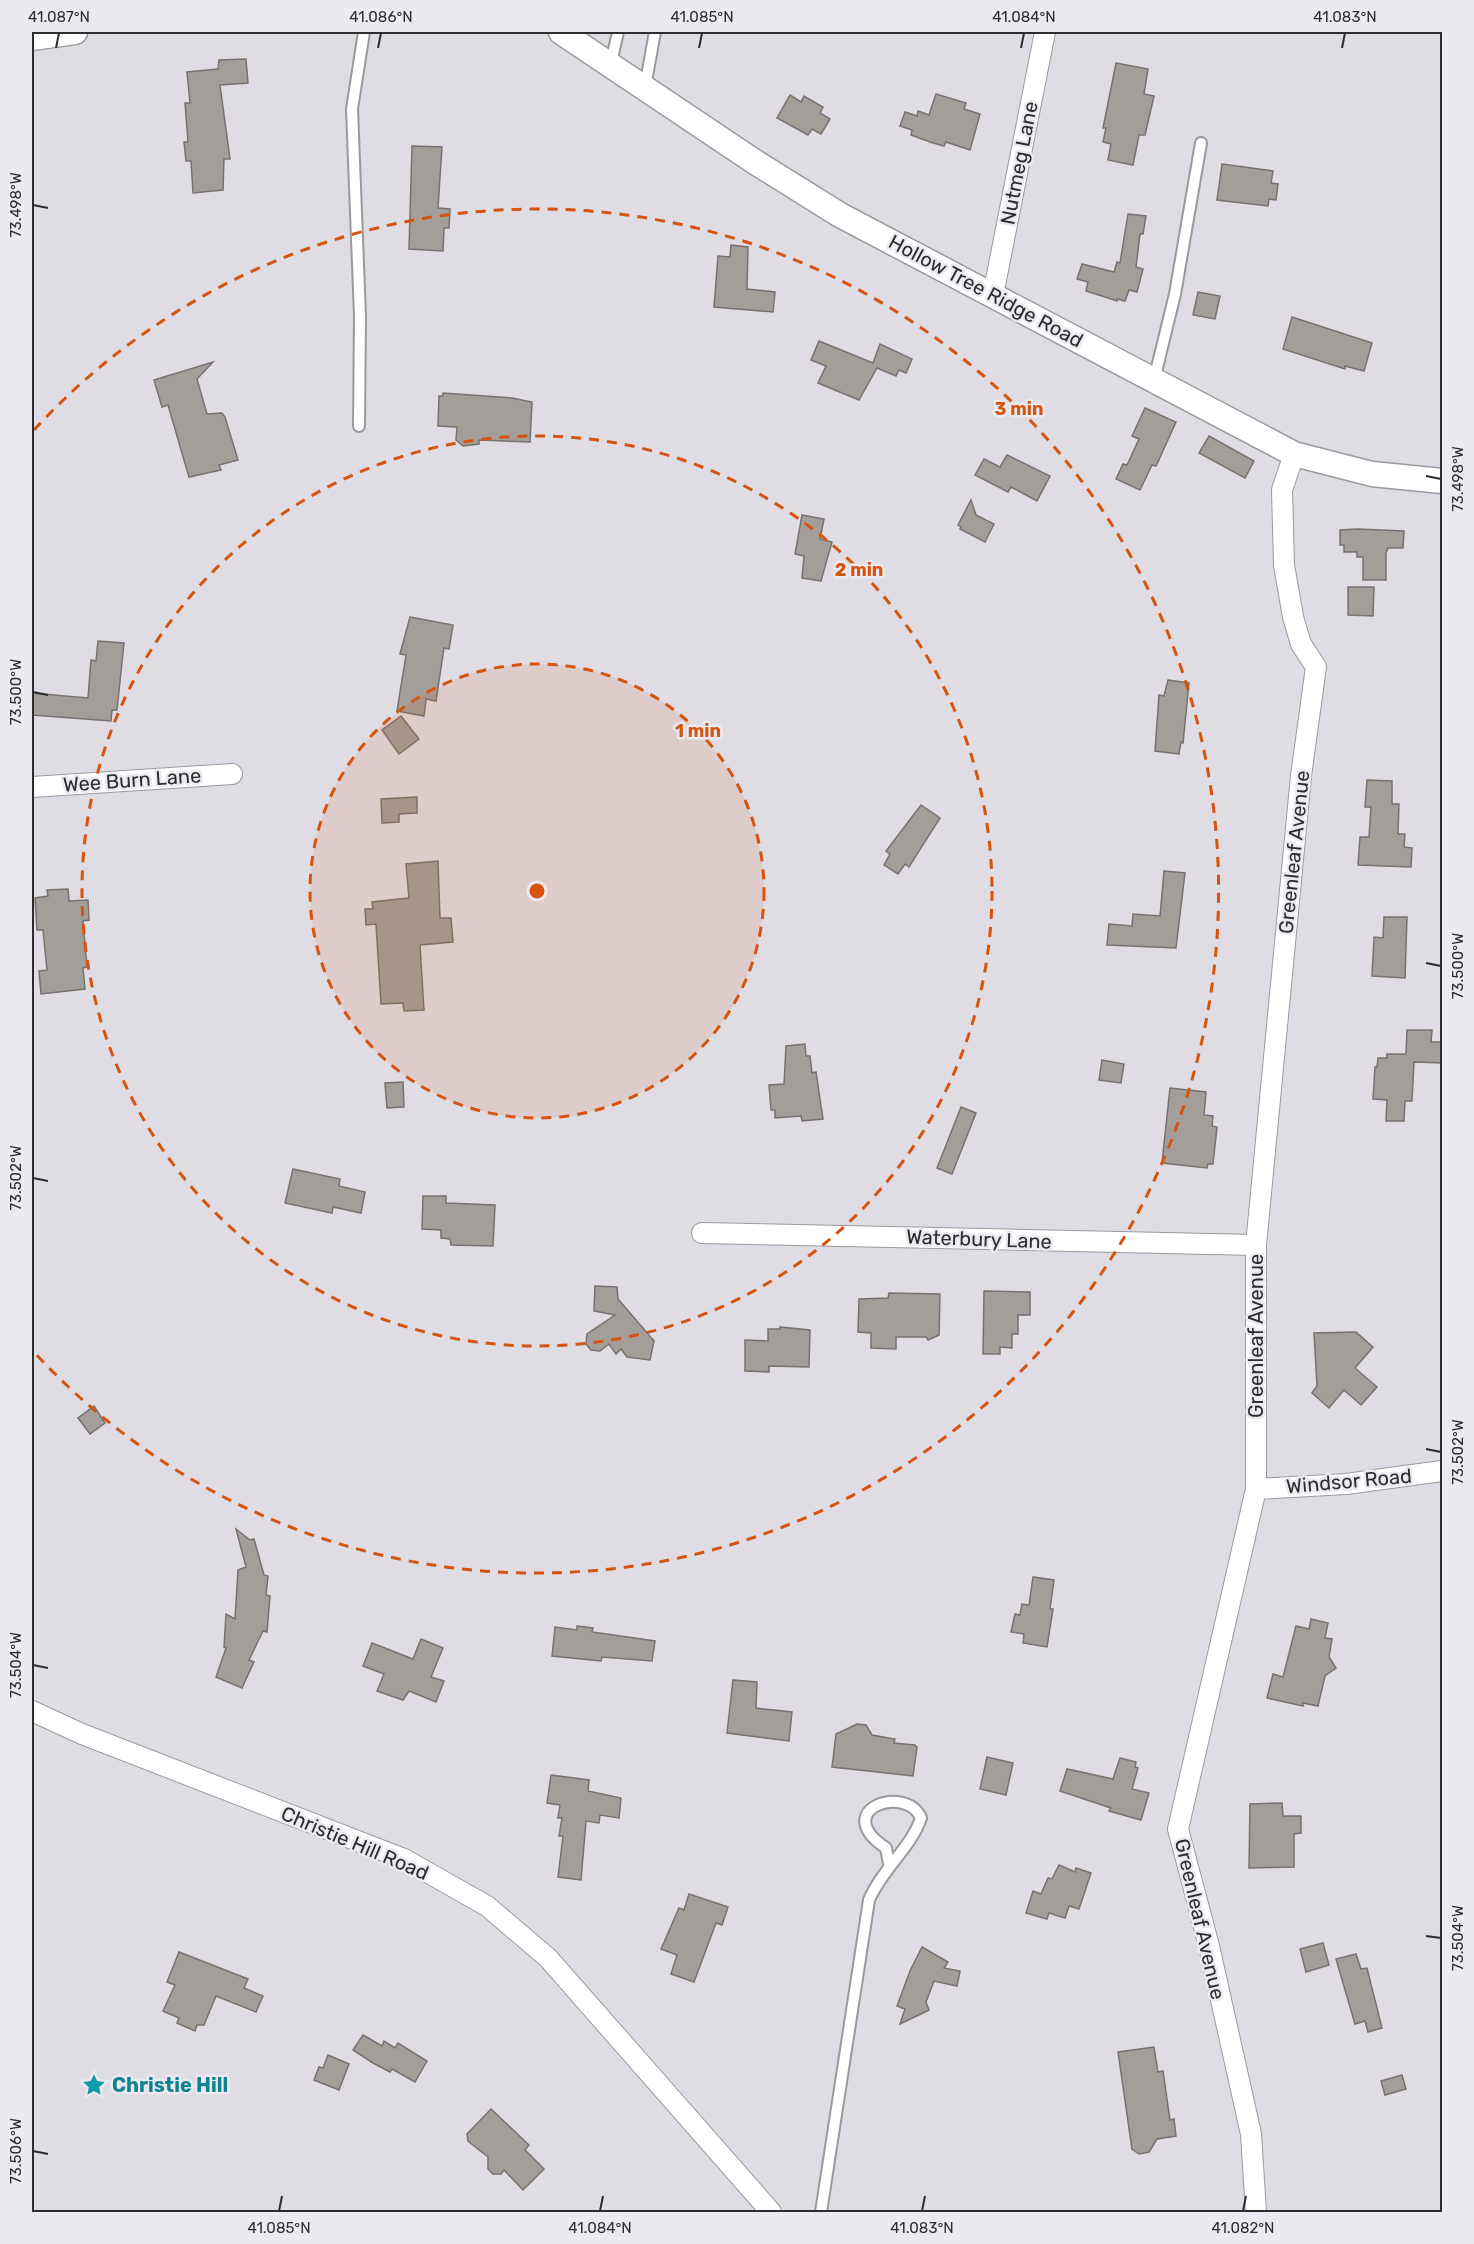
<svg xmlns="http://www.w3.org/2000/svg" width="1474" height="2244" font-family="Rubik,sans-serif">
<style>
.building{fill:#a39e9a;stroke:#77726f;stroke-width:1.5}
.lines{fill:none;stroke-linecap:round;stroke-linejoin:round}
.service-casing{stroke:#9b999e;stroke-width:14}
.minor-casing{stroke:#9b999e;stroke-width:22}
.tertiary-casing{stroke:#9b999e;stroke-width:27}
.service{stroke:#fff;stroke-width:10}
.minor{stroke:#fff;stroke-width:20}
.tertiary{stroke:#fff;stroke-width:24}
.ticks{fill:none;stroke:#2d2c2e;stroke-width:2}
.ring{fill:none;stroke:#d5540f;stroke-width:3;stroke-dasharray:10 8}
.labels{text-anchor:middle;stroke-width:5;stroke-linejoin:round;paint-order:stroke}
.street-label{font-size:20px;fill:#2d2c2e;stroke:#eceaf0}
.culture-label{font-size:20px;font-weight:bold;fill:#0d838f;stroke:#eceaf0;text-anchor:start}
.centre{fill:#d5540f;stroke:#eceaf0;stroke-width:3}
.ring-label{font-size:18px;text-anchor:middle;font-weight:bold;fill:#d5540f;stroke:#eceaf0;stroke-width:5;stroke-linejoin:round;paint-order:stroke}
.neatline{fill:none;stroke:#2d2c2e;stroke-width:2}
.ticks-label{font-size:15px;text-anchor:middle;fill:#2d2c2e}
</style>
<rect width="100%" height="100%" fill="#dfdde3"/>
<g class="building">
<path d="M 246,59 L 248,83 L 220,85 L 230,159 L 224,159 L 223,190 L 193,193 L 191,161 L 186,161 L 184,142 L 188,142 L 185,103 L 190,103 L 187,72 L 218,69 L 219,60 Z"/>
<path d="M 1116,63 L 1148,69 L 1144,94 L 1154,96 L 1145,135 L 1139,135 L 1133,165 L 1108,160 L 1111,144 L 1103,142 L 1106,128 L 1103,128 Z"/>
<path d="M 936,94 L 966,103 L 964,109 L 980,114 L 970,150 L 946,142 L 944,146 L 930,142 L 911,135 L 912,130 L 900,126 L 905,112 L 917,116 L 918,111 L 929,115 Z"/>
<path d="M 790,95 L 801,102 L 804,96 L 823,107 L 820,113 L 830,119 L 821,134 L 812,129 L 808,135 L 777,118 Z"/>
<path d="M 412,146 L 442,147 L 438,208 L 450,209 L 449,228 L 444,228 L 443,251 L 409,249 Z"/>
<path d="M 1222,164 L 1273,171 L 1271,183 L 1278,184 L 1276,200 L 1269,199 L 1268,206 L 1217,200 Z"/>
<path d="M 1128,214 L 1146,216 L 1143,234 L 1140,234 L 1136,267 L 1143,269 L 1137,292 L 1129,290 L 1125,301 L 1117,299 L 1117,301 L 1086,291 L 1088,282 L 1077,279 L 1082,264 L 1114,272 L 1117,262 L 1120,263 Z"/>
<path d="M 731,245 L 748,247 L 747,289 L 775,292 L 773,312 L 714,307 L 718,256 L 730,257 Z"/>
<path d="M 1198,292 L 1220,296 L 1215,319 L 1193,315 Z"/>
<path d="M 1292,317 L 1372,343 L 1364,371 L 1345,366 L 1345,369 L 1283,349 Z"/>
<path d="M 819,341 L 873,363 L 880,344 L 912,359 L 906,373 L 899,370 L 896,376 L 877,368 L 859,400 L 818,383 L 826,366 L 811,360 Z"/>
<path d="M 213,362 L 197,379 L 207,414 L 222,413 L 225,417 L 238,460 L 219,465 L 221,470 L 189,477 L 168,405 L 162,407 L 154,380 Z"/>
<path d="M 443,393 L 512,398 L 532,402 L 530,442 L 479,440 L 479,444 L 463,446 L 456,440 L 457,427 L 438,426 L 439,396 L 443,396 Z"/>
<path d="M 1145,408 L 1176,422 L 1156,466 L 1152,465 L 1140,490 L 1116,479 L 1123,464 L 1127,465 L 1139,439 L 1132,436 Z"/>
<path d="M 1209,436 L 1254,461 L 1245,478 L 1199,453 Z"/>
<path d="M 1007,455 L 1050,476 L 1037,501 L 1011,487 L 1008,492 L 975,475 L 984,459 L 1000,467 Z"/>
<path d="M 971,500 L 976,515 L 994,524 L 985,542 L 960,529 L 961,527 L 958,525 Z"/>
<path d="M 802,515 L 824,519 L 820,539 L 832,542 L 821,581 L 802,578 L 804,556 L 795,554 Z"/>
<path d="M 1357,529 L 1404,531 L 1403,548 L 1388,548 L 1386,553 L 1386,580 L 1363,580 L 1363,557 L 1357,557 L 1357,552 L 1344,552 L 1344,545 L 1340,545 L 1340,530 Z"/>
<path d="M 1348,587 L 1374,587 L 1373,616 L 1348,615 Z"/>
<path d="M 410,617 L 453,625 L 449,649 L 444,648 L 436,701 L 426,699 L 424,716 L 397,711 L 406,655 L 400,654 Z"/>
<path d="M 98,641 L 124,643 L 117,710 L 112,710 L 111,721 L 32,715 L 32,693 L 88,698 L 91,660 L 96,661 Z"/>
<path d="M 1168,680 L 1189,683 L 1183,743 L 1181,742 L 1179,754 L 1155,751 L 1159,695 L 1164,696 Z"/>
<path d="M 401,716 L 419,739 L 399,754 L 382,730 Z"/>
<path d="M 1367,780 L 1392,781 L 1392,804 L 1399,804 L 1398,834 L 1405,834 L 1404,847 L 1412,848 L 1411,867 L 1358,865 L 1360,837 L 1369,837 L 1371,807 L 1365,807 Z"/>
<path d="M 417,797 L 417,813 L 399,814 L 399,822 L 382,823 L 381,799 Z"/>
<path d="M 921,805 L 940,818 L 909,867 L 905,864 L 898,874 L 884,865 L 890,854 L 886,851 Z"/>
<path d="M 438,861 L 440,918 L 451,918 L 453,942 L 420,945 L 424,1010 L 404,1011 L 403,1003 L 381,1004 L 376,924 L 366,925 L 365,909 L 373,909 L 372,902 L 409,898 L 406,864 Z"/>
<path d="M 1164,871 L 1185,873 L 1176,948 L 1107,945 L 1109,924 L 1132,926 L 1133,914 L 1160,916 Z"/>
<path d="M 68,889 L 69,901 L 88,900 L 89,920 L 83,921 L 87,967 L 83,968 L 85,989 L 41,994 L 39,971 L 47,970 L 43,930 L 37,930 L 35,898 L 48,896 L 47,890 Z"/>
<path d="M 1384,917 L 1407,917 L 1405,978 L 1372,976 L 1374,937 L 1383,938 Z"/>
<path d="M 1407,1030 L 1432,1030 L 1431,1042 L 1443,1042 L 1443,1063 L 1414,1062 L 1412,1101 L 1405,1101 L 1404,1121 L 1386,1121 L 1387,1100 L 1373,1099 L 1375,1067 L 1377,1067 L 1378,1058 L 1387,1058 L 1387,1054 L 1406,1054 Z"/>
<path d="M 805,1044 L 806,1056 L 810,1056 L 812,1073 L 816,1072 L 823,1119 L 802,1121 L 801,1116 L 775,1118 L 775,1110 L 771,1110 L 769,1085 L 784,1084 L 786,1046 Z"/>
<path d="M 1102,1060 L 1124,1064 L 1121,1083 L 1099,1080 Z"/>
<path d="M 403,1082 L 404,1107 L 387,1108 L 385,1083 Z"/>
<path d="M 1170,1088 L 1206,1092 L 1204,1115 L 1213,1116 L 1212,1126 L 1217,1127 L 1213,1164 L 1208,1164 L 1207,1168 L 1162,1163 Z"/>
<path d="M 961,1107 L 976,1113 L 952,1174 L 937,1168 Z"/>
<path d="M 293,1169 L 340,1179 L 339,1186 L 365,1192 L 361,1213 L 333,1207 L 332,1213 L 285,1203 Z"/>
<path d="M 423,1196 L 446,1196 L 446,1203 L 495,1205 L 493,1246 L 451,1245 L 450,1239 L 441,1238 L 441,1230 L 422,1229 Z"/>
<path d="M 595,1286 L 617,1287 L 618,1299 L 654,1341 L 650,1360 L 627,1357 L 621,1349 L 616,1354 L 609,1344 L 600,1351 L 591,1350 L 586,1344 L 587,1334 L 615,1315 L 594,1311 Z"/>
<path d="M 984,1291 L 1030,1292 L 1030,1315 L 1018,1315 L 1018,1334 L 1012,1334 L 1012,1348 L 1000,1347 L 1000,1354 L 983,1354 Z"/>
<path d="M 889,1293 L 940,1294 L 939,1335 L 928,1340 L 926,1337 L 896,1337 L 896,1349 L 871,1348 L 871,1333 L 858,1332 L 859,1299 L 888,1298 Z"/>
<path d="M 780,1327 L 810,1330 L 809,1367 L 769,1366 L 769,1372 L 745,1371 L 745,1340 L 768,1341 L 768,1329 L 780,1329 Z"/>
<path d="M 1356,1332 L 1373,1347 L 1355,1368 L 1377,1387 L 1361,1405 L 1344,1390 L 1329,1408 L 1312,1393 L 1317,1386 L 1314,1333 Z"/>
<path d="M 94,1406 L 105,1423 L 90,1434 L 78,1418 Z"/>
<path d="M 236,1529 L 250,1540 L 254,1539 L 264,1575 L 268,1576 L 266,1595 L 270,1596 L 267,1632 L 263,1631 L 249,1660 L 254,1662 L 242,1688 L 216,1677 L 226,1648 L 224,1647 L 226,1614 L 235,1619 L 238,1570 L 246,1567 Z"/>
<path d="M 1033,1577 L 1054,1580 L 1050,1609 L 1053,1609 L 1047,1647 L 1023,1643 L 1024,1634 L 1011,1632 L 1015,1614 L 1020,1615 L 1022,1604 L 1029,1605 Z"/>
<path d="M 1311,1619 L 1328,1623 L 1325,1638 L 1332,1639 L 1329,1657 L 1336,1668 L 1325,1676 L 1318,1706 L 1303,1703 L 1303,1706 L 1267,1698 L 1273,1674 L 1283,1677 L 1296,1626 L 1309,1629 Z"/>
<path d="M 577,1626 L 593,1628 L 592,1632 L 655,1641 L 652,1661 L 602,1657 L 601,1661 L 552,1656 L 555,1627 L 577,1630 Z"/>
<path d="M 421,1639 L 443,1648 L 431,1677 L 444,1681 L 436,1702 L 409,1691 L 403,1700 L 377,1691 L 384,1674 L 363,1666 L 372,1643 L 413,1659 Z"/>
<path d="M 733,1680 L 757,1682 L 756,1708 L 792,1712 L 789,1741 L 727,1733 Z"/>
<path d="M 857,1724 L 866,1725 L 872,1735 L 895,1739 L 894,1743 L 915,1745 L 917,1747 L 913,1776 L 832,1767 L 836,1734 Z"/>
<path d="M 987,1757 L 1013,1763 L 1006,1795 L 980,1789 Z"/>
<path d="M 1120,1758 L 1136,1762 L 1135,1767 L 1138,1768 L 1132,1789 L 1149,1793 L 1141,1820 L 1109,1811 L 1111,1808 L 1060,1791 L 1067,1769 L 1113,1779 Z"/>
<path d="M 551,1775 L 589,1780 L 588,1791 L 621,1798 L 619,1818 L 600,1815 L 599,1823 L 586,1821 L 581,1880 L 558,1877 L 563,1836 L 559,1836 L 562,1818 L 558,1818 L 560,1805 L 547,1803 Z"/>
<path d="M 1282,1803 L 1283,1816 L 1301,1816 L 1301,1833 L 1294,1834 L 1294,1867 L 1249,1868 L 1250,1804 Z"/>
<path d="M 1059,1865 L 1075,1872 L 1076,1868 L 1091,1873 L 1079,1909 L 1069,1906 L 1065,1918 L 1049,1913 L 1047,1919 L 1026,1913 L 1033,1891 L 1041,1894 L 1048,1878 L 1052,1879 Z"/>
<path d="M 689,1894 L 728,1907 L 722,1925 L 716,1923 L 694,1982 L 671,1974 L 677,1955 L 661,1949 L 679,1908 L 684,1910 Z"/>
<path d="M 1323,1943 L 1329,1965 L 1306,1972 L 1300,1949 Z"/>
<path d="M 922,1947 L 948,1962 L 944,1968 L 960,1971 L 957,1986 L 934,1981 L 926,2002 L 929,2010 L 900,2024 L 905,2009 L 897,2006 L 910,1971 Z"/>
<path d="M 179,1952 L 248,1979 L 244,1988 L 263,1996 L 256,2012 L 216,1996 L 204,2025 L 197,2025 L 195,2031 L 177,2023 L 179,2018 L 163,2011 L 175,1985 L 167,1982 Z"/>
<path d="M 1356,1954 L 1361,1969 L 1367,1968 L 1382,2028 L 1368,2032 L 1365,2021 L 1355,2024 L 1336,1959 Z"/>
<path d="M 363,2035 L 382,2046 L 384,2041 L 395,2048 L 398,2043 L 427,2061 L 415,2082 L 392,2069 L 390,2072 L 373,2063 L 353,2050 Z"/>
<path d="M 1154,2047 L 1158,2072 L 1163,2071 L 1170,2120 L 1174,2119 L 1176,2136 L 1157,2139 L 1149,2152 L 1139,2154 L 1132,2149 L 1118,2052 Z"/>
<path d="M 328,2055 L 349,2064 L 339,2090 L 314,2080 L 319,2067 L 323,2068 Z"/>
<path d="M 1402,2075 L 1406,2089 L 1385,2095 L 1381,2081 Z"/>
<path d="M 491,2109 L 529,2145 L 525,2150 L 544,2169 L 523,2190 L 504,2170 L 501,2174 L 493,2174 L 488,2169 L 488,2157 L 468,2141 L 467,2134 Z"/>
</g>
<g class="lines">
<g class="service-casing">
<g id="service">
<path d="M 611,63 L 618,32"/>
<path d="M 645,87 L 655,32"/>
<path d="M 1154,380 L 1175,294 L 1201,143"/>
<path d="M 359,426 L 360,316 L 352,109 L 364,32"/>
<path d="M 821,2212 L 869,1900 C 882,1869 911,1848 921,1818 C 906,1783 829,1810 886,1848 L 889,1864"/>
</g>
</g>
<g class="minor-casing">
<g id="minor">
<path d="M 993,295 L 1045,32"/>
<path d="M 32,787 L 232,774"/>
<path d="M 702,1233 L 1256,1245"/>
<path d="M 1256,1489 L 1346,1484 L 1442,1471"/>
<path d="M 32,1711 L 82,1734 L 404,1859 L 487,1906 L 548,1958 L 771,2212"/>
<path d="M 1256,2212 L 1251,2134 L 1209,1946 L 1178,1829 L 1256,1489 L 1256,1245 L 1301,776 L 1316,667 L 1301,644 L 1293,617 L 1284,565 L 1282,490 L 1294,454"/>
</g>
</g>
<g class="tertiary-casing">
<g id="tertiary">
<path d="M 561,32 L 755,162 L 840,215 L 1294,454 L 1372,474 L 1442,481"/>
<path d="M 32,38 L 75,32"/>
</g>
</g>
<use href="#service" class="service"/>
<use href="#minor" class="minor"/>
<use href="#tertiary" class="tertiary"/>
</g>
<path class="ticks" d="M 56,48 L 59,33M 378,48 L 381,33M 699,48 L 702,33M 1021,48 L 1024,33M 1342,48 L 1345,33M 33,205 L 48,208M 1426,476 L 1441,479M 33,692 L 48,695M 1426,963 L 1441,966M 33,1178 L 48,1181M 1426,1449 L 1441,1452M 33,1665 L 48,1668M 1426,1936 L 1441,1938M 33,2151 L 48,2154M 279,2211 L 282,2196M 600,2211 L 603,2196M 922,2211 L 925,2196M 1243,2211 L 1246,2196"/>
<circle cx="537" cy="891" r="227" fill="#d5540f" fill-opacity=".12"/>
<g class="ring">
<circle cx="537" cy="891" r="227"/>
<circle cx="537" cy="891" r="455"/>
<path d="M34 430A682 682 0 1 1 34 1352"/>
</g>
<defs>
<g id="sight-bare" transform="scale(1.8)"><path d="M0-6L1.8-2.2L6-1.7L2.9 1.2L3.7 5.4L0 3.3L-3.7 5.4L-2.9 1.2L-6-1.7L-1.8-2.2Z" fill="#0f9aa8" stroke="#eceaf0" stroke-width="2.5" paint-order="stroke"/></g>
</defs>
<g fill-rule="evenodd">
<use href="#sight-bare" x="94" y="2085"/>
</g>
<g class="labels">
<g class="street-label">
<text transform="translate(1019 163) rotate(-79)" y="7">Nutmeg Lane</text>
<text transform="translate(986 291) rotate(28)" y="7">Hollow Tree Ridge Road</text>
<text transform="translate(132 780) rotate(-4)" y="7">Wee Burn Lane</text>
<text transform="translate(1294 852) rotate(-84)" y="7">Greenleaf Avenue</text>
<text transform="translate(979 1239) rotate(2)" y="7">Waterbury Lane</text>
<text transform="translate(1256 1336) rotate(-90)" y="7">Greenleaf Avenue</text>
<text transform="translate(1349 1481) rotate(-5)" y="7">Windsor Road</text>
<text transform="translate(355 1843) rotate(23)" y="7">Christie Hill Road</text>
<text transform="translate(1200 1919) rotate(77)" y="7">Greenleaf Avenue</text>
</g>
<g class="culture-label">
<text x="112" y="2092">Christie Hill</text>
</g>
</g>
<circle cx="537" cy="891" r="9" class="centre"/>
<g class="ring-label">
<text x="1019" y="415">3 min</text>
<text x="859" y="576">2 min</text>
<text x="698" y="737">1 min</text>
</g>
<rect width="1474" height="2244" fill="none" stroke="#eceaf0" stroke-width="66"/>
<rect x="33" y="33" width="1408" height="2178" class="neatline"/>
<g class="ticks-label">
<text x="59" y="22">41.087°N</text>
<text x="381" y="22">41.086°N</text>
<text x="702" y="22">41.085°N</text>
<text x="1024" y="22">41.084°N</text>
<text x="1345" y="22">41.083°N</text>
<text transform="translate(16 205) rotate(-90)" y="5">73.498°W</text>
<text transform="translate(1458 479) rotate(-90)" y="5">73.498°W</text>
<text transform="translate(16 692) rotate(-90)" y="5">73.500°W</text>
<text transform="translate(1458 966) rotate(-90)" y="5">73.500°W</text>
<text transform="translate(16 1178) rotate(-90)" y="5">73.502°W</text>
<text transform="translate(1458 1452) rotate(-90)" y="5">73.502°W</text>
<text transform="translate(16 1665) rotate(-90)" y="5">73.504°W</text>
<text transform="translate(1458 1938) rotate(-90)" y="5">73.504°W</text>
<text transform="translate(16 2151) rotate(-90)" y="5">73.506°W</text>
<text x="279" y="2233">41.085°N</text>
<text x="600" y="2233">41.084°N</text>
<text x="922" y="2233">41.083°N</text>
<text x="1243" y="2233">41.082°N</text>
</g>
</svg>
